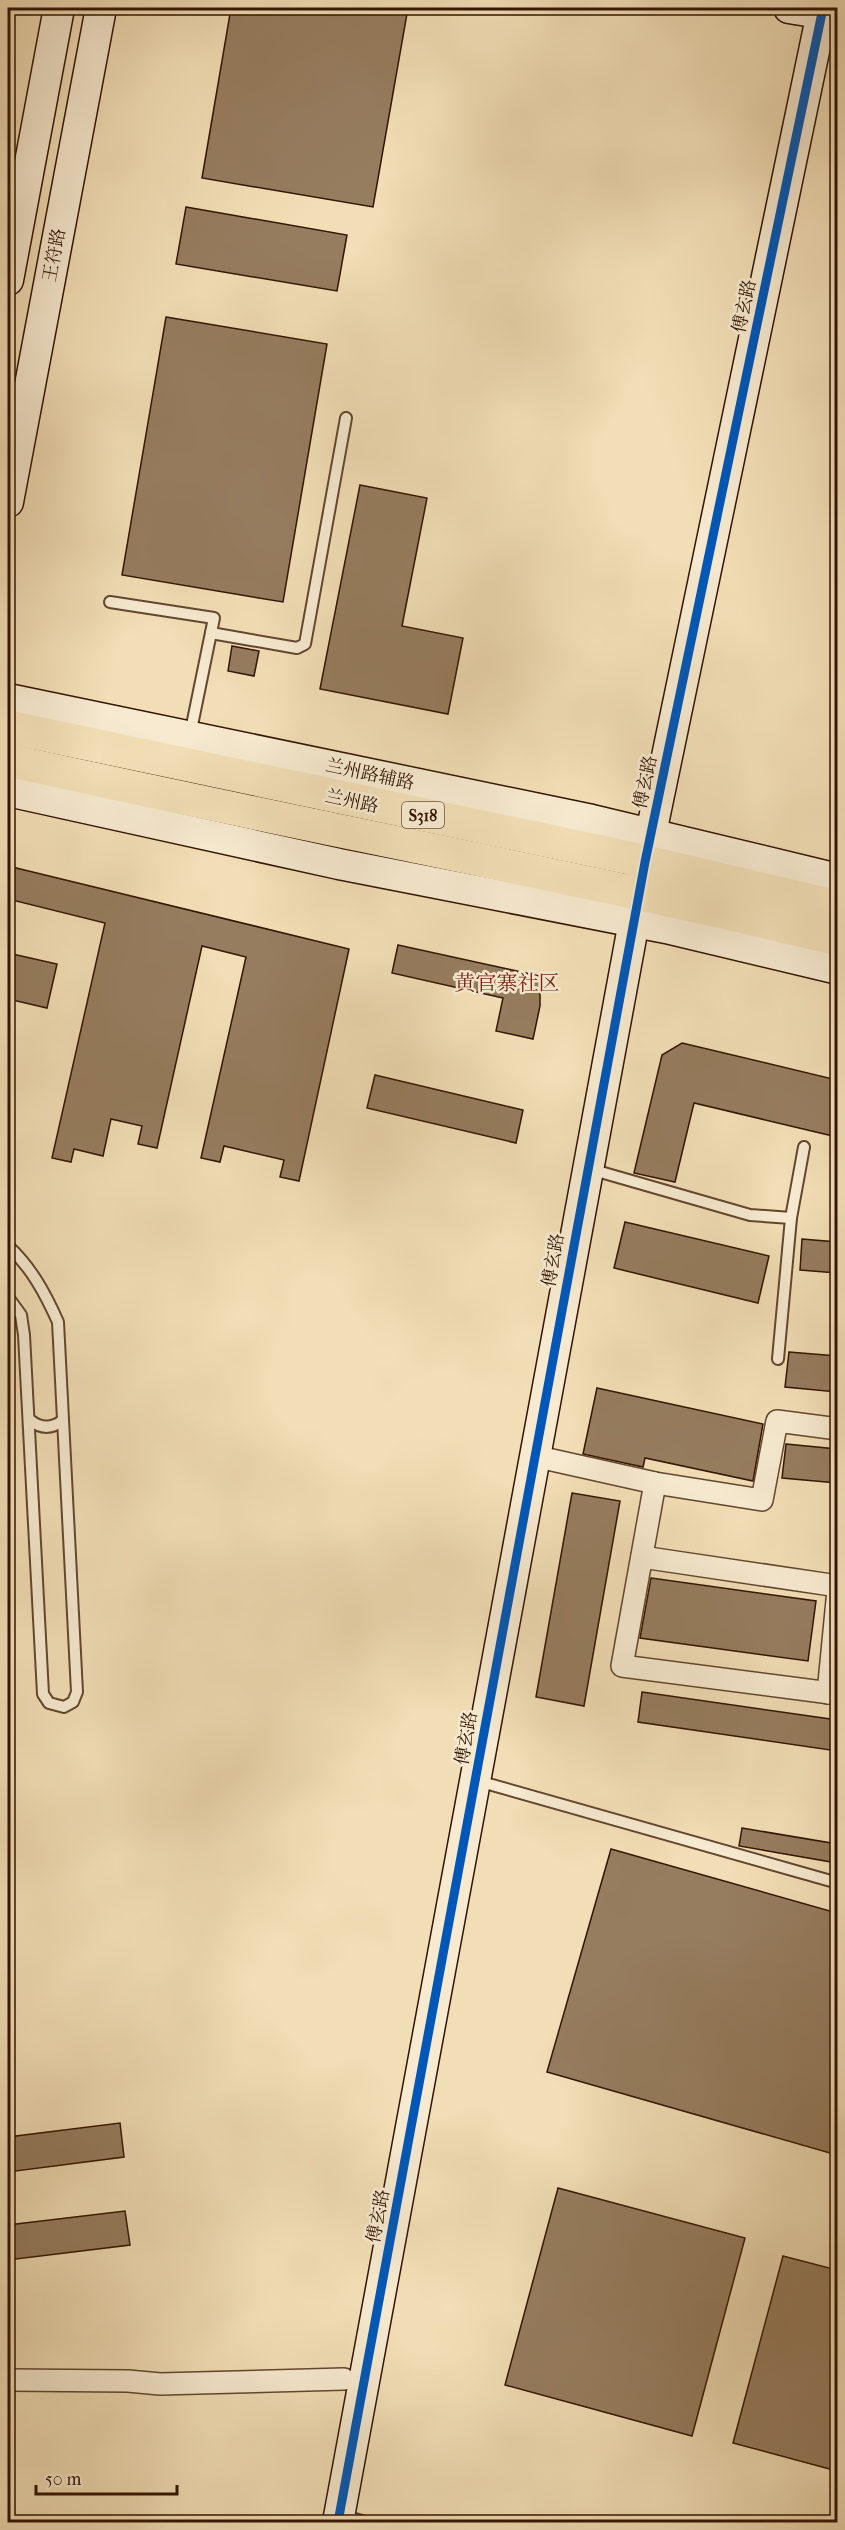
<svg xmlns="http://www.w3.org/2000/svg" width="845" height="2530" font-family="'IM FELL French Canon','Noto Serif SC',serif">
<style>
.building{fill:#967d5f;stroke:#321401;stroke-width:1.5}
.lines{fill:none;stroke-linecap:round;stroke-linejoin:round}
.lane-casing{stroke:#62462e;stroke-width:14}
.street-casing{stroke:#62462e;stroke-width:24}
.secondary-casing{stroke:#321401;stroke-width:33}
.primary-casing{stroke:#321401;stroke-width:36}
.lane{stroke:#f7ead0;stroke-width:10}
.street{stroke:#f7ead0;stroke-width:21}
.secondary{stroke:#f7ead0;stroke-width:30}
.primary{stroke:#f2deb6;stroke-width:33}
.cycleway-casing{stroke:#f7ead0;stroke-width:13}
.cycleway{stroke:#0057b8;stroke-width:9}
.labels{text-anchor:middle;stroke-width:5;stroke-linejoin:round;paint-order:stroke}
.shield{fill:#f7ead0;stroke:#6d543f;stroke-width:1.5}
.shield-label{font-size:16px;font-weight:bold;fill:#321401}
.street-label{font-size:18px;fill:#321401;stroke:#f7ead0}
.quarter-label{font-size:21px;fill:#7a1f14;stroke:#f7ead0}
</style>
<rect width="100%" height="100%" fill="#f2deb6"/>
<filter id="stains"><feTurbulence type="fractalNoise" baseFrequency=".00333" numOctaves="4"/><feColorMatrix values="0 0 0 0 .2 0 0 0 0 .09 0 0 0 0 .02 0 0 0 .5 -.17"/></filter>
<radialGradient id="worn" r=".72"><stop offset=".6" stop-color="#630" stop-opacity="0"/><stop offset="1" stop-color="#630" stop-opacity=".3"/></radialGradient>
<g class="building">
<path d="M 231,8 L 408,8 L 373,207 L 202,178 Z"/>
<path d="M 186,207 L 347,235 L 337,291 L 176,264 Z"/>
<path d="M 166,317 L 327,344 L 283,602 L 122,575 Z"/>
<path d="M 360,485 L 427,498 L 402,626 L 463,638 L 448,714 L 320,689 Z"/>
<path d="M 232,646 L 259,651 L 254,676 L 228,671 Z"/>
<path d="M 8,866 L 349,949 L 299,1181 L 280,1177 L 284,1160 L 224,1146 L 220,1162 L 201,1158 L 246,957 L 202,946 L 157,1148 L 138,1144 L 142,1126 L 111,1119 L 103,1156 L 74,1149 L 71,1162 L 52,1158 L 105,923 L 8,899 Z"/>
<path d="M 398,945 L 540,976 L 540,1006 L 533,1039 L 496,1031 L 503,998 L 392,973 Z"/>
<path d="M 8,953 L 57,964 L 47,1008 L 8,999 Z"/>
<path d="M 682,1043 L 837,1080 L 837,1137 L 694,1103 L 675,1182 L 634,1173 L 662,1055 Z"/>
<path d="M 375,1075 L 523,1110 L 516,1143 L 367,1108 Z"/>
<path d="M 625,1222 L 769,1256 L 758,1303 L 614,1268 Z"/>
<path d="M 802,1239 L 837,1242 L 837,1273 L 800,1270 Z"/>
<path d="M 789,1352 L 837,1356 L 837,1392 L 785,1387 Z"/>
<path d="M 597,1388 L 763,1424 L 753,1481 L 645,1458 L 643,1467 L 583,1454 Z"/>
<path d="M 786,1444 L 837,1449 L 837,1483 L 782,1478 Z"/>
<path d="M 572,1493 L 620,1501 L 584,1706 L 536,1697 Z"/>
<path d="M 651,1578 L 816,1601 L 808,1661 L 640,1638 Z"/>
<path d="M 642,1692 L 837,1720 L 837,1751 L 638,1722 Z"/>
<path d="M 742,1828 L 837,1844 L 837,1863 L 739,1846 Z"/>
<path d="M 611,1849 L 837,1913 L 837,2155 L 547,2072 Z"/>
<path d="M 120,2123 L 124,2157 L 8,2172 L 8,2137 Z"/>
<path d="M 558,2188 L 745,2238 L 692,2436 L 505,2385 Z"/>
<path d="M 125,2211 L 130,2245 L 8,2260 L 8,2225 Z"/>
<path d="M 783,2256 L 837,2270 L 837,2471 L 733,2443 Z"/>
</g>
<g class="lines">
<g class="lane-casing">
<g id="lane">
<path d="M 110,602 L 214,618 L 190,735"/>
<path d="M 211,633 L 297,648 L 305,644 L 346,418"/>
<path d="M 590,1169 L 750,1215 L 791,1218"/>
<path d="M 8,1246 C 31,1267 45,1293 58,1322 L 77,1692 L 73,1702 L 64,1707 L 49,1703 L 43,1694 L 24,1335 L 21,1315 L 8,1297"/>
<path d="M 778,1359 L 791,1218 L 804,1147"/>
<path d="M 30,1420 C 41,1429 52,1429 63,1420"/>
<path d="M 478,1781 L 838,1883"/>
<path d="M 340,2515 L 366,2522"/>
</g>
</g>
<g class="street-casing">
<g id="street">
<path d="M 534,1456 L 655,1483 L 762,1500 L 777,1421 L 838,1429"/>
<path d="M 655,1483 L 622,1666 L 838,1694"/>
<path d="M 642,1557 L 838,1586"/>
<path d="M 828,1693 L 838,1590"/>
<path d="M 8,2380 L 128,2381 L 160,2384 L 344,2379"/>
</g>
</g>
<g class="secondary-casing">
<g id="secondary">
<path d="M 789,8 L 838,16"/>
<path d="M 8,280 L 59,8"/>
<path d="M 8,502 L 101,8"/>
<path d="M 8,699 L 592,820 L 838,879"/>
<path d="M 8,791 L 339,864 L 666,928 L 838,969"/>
<path d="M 338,2522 L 645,862 L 823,8"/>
</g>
</g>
<g class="primary-casing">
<g id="primary">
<path d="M 8,727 L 625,857 L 838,907"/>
<path d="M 8,760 C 284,822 562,873 838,939"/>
</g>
</g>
<use href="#lane" class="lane"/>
<use href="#street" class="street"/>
<use href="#secondary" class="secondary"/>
<use href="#primary" class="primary"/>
<g class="cycleway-casing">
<path id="cycleway" d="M 338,2522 L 645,862 L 823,8"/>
</g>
<use href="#cycleway" class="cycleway"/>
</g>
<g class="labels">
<rect class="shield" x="402" y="802" width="42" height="26" rx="4.5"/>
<g class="shield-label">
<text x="423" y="821">S318</text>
</g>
<g class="street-label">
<text transform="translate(54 255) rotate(-79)" y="6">王符路</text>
<text transform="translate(744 306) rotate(-78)" y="6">傅玄路</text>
<text transform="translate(370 774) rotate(12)" y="6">兰州路辅路</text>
<text transform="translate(645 782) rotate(-78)" y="6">傅玄路</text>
<text transform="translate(352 801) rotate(12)" y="6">兰州路</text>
<text transform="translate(553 1260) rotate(-80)" y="6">傅玄路</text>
<text transform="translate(466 1738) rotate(-80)" y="6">傅玄路</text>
<text transform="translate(378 2216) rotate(-79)" y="6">傅玄路</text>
</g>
<g class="quarter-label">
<text x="507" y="990">黄官寨社区</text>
</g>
</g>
<rect width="845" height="2530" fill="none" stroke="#f2deb6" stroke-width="30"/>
<rect x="9" y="9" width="827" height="2512" fill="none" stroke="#321401" stroke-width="3"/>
<rect x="15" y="15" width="815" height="2500" fill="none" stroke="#321401" stroke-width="1.5"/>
<path d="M36 2485v9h141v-9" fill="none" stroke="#321401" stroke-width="3"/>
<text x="45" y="2485" font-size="18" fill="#321401" stroke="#f7ead0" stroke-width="4.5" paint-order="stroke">50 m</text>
<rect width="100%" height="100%" filter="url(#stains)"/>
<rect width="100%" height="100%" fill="url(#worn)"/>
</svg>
